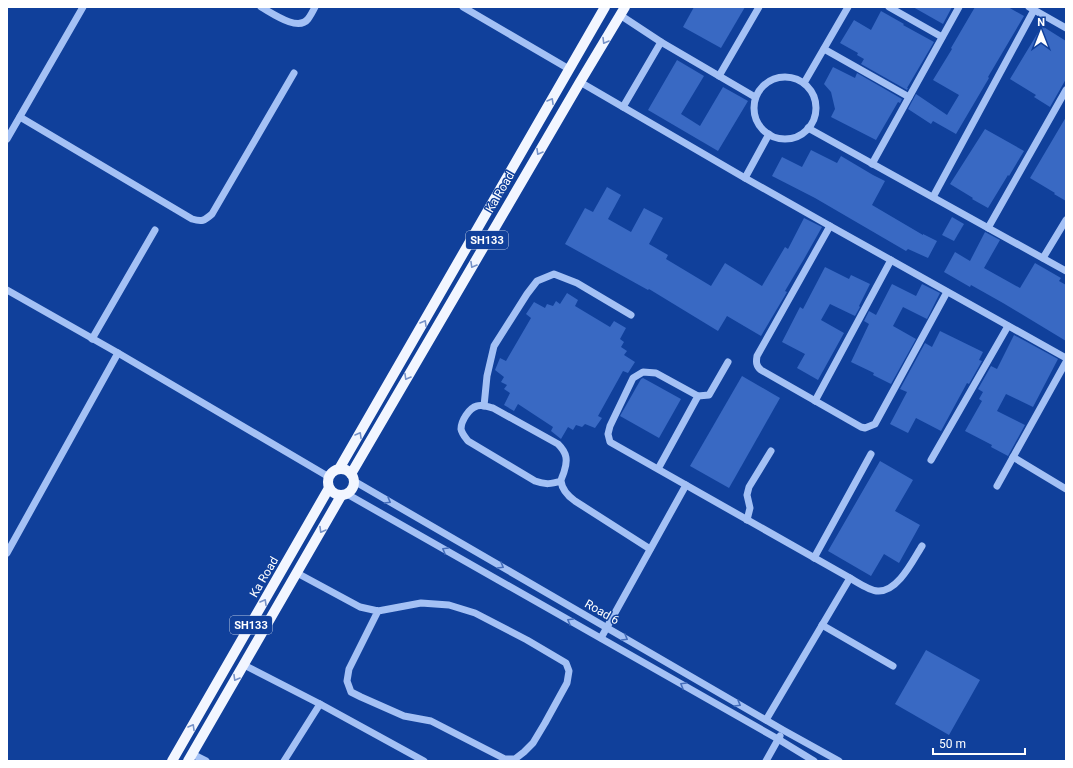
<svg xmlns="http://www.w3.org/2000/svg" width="1073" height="768" font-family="Roboto,sans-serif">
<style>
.building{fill:#3969c3}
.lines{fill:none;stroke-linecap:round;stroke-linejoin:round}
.minor{stroke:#a4c1f5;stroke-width:7}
.major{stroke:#f2f6ff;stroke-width:10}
.oneway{stroke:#7692c8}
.oneway2{stroke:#446dba}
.labels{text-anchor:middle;stroke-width:3;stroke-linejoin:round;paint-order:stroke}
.shield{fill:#10409b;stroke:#b7c6e1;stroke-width:1}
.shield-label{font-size:11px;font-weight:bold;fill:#fff}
.street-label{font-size:12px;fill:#fff;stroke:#10409b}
</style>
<rect width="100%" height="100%" fill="#10409b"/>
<g class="building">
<path d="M 694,7 L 745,7 L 721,48 L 683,27 Z"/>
<path d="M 913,7 L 952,7 L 943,24 Z"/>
<path d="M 975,7 L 1008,7 L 1024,16 L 988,77 L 989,78 L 956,134 L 933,121 L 931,124 L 908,109 L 916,94 L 947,115 L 959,95 L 933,80 L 952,49 L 951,48 Z"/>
<path d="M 881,11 L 904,24 L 903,25 L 934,42 L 907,88 L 908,88 L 907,90 L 861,64 L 864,59 L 857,55 L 858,53 L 840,43 L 854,20 L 871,30 Z"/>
<path d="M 1042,26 L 1066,41 L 1066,79 L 1050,107 L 1034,97 L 1036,95 L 1010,79 Z"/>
<path d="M 677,60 L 704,76 L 681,114 L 700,126 L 723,87 L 748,101 L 718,151 L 648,110 Z"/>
<path d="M 833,67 L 855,78 L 857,73 L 902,99 L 900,103 L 898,102 L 876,140 L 831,117 L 835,109 L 831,92 L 824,84 Z"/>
<path d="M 1066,117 L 1066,201 L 1054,194 L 1055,193 L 1030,178 Z"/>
<path d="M 985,129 L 1024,151 L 1009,176 L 1008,175 L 988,208 L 972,199 L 973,198 L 950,184 Z"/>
<path d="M 811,150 L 837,163 L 841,156 L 873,175 L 885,181 L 872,205 L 923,235 L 923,234 L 937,241 L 928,258 L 908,249 L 906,251 L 815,198 L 772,176 L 782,157 L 802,167 Z"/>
<path d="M 607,187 L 621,195 L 608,219 L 631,232 L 644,208 L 663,218 L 649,244 L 668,255 L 666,259 L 711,286 L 725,263 L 762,286 L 785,247 L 788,249 L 804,218 L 822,227 L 804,259 L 785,291 L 787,292 L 761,336 L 727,316 L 718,331 L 649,289 L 648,290 L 565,244 L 585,208 L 593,212 Z"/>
<path d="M 952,217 L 964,224 L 954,241 L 942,235 Z"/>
<path d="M 985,232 L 1000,240 L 984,268 L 1020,288 L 1035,263 L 1061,278 L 1059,281 L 1066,285 L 1066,341 L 1003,303 L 971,285 L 970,287 L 944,272 L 955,252 L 970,261 Z"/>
<path d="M 825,267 L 849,279 L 851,275 L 870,284 L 859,306 L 860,307 L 855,316 L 830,304 L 821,320 L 844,333 L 818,380 L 797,368 L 805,354 L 782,342 L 800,307 L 803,309 Z"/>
<path d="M 892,284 L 916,296 L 922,284 L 940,293 L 927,319 L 903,307 L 893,326 L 916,339 L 891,384 L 873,375 L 874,373 L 851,362 L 869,324 L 864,321 L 869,311 L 876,315 Z"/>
<path d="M 567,293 L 578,300 L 575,306 L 610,327 L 614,321 L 626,328 L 620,339 L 624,342 L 621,347 L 627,351 L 624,355 L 635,362 L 628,373 L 623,371 L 598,416 L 602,418 L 595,428 L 585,424 L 582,427 L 576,425 L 573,430 L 568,427 L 561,439 L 551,431 L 553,427 L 518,404 L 514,411 L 504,405 L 510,393 L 504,389 L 507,385 L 501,382 L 504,377 L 495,370 L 500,358 L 506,361 L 531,318 L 526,314 L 534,302 L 545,308 L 547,304 L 553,306 L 556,301 L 560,304 Z"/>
<path d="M 940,331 L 983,352 L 979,360 L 982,361 L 969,384 L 967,383 L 941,431 L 916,418 L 908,433 L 890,424 L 907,392 L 900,389 L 925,343 L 932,347 Z"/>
<path d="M 1014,335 L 1058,359 L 1033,407 L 1006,394 L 997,411 L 1025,425 L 1008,456 L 991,447 L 992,445 L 965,431 L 982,401 L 979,399 L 983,392 L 978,389 L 991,366 L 997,369 Z"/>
<path d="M 742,376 L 780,398 L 729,488 L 690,466 Z"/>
<path d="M 643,378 L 681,399 L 659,438 L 620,416 L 641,379 Z"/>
<path d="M 880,461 L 913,480 L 895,511 L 920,525 L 899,563 L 884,554 L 871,576 L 828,551 Z"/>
<path d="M 926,650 L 980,680 L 949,735 L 895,704 Z"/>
</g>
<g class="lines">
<g class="minor">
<path d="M 261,7 C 272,13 298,32 308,19 C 311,15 313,11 315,7"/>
<path d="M 463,7 L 569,69"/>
<path d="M 889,7 L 942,37"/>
<path d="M 1029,7 L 1066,28"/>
<path d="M 620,15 L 661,42 L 755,97"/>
<path d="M 824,49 L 909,97"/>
<path d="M 719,76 L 759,7"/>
<circle cx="785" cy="108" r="31"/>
<path d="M 580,82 L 745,178"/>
<path d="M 804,83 L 848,7"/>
<path d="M 623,107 L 661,42"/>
<path d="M 20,117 L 192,219 C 202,222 204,221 212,214 L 294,73"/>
<path d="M 808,128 L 1066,271"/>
<path d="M 769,134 L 745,178 L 830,226 L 1066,358"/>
<path d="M 7,139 L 83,7"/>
<path d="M 872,164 L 959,7"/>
<path d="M 933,197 L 1034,10"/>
<path d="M 830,226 L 757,356 C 756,362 756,366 761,370 L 861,427 L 865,428 L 875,424 L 947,292"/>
<path d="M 988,228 L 1066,90"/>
<path d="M 1043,258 L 1066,220"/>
<path d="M 7,290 L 118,353 L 329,477"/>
<path d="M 92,339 L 155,230"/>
<path d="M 698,396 L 709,395 L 728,362"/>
<path d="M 815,401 L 891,260"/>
<path d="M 484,406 L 487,376 L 494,346 L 527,294 L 537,281 L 554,274 L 577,283 L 631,315"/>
<path d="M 1013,457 L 1066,489"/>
<path d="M 931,460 L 1008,326"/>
<path d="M 658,469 L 698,396 L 656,373 L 643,372 L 633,378 L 610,426 L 608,434 L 610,442 L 850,578 C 857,582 870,591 878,591 C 898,592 913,560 922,546"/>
<path d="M 354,481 L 783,730 L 839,761"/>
<path d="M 561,481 C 551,484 546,485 535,481 L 468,441 C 465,437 462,434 461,429 C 461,421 469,408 477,406 C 482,404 488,407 493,408 L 558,444 C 567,453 568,460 564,472 C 563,475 561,479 561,481 C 562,490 568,496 575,501 L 650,549"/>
<path d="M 997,486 L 1066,362"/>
<path d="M 347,494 L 778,739 L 814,761"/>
<path d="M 747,520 L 750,508 L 747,495 L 749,487 L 771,451"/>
<path d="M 7,553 L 118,353"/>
<path d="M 814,558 L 871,454"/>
<path d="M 297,573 L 360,607 L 378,611 L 421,603 L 449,605 L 475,613 L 527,640 L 566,663 L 569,671 L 567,683 L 545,723 L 533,743 L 524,752 L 515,759 L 505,759 L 431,721 L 404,716 L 361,697 L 351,692 L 347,681 L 349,669 L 378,611"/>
<path d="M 822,625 L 893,666"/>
<path d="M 601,638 L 686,485"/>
<path d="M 244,665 L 320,704 L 284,761"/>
<path d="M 320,704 L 424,761"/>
<path d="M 766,720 L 850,578"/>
<path d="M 192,754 L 206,761"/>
<path d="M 766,761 L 780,736"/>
</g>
<g class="major">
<circle cx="341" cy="482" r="13"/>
<path d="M 339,469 L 605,7"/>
<path d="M 351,474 L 580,82 L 625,7"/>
<path d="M 172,761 L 329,488"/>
<path d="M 188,761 L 341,496"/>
</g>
</g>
<defs><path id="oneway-chevron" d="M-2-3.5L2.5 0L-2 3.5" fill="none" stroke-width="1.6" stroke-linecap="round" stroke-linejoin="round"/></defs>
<g class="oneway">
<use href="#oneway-chevron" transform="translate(605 41) rotate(121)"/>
<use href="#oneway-chevron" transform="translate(551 101) rotate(-60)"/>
<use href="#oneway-chevron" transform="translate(539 152) rotate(120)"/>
<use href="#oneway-chevron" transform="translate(473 265) rotate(120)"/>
<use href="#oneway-chevron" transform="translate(424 323) rotate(-60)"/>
<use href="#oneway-chevron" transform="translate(407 377) rotate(120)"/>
<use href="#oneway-chevron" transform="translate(359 435) rotate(-60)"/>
<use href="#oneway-chevron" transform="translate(322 530) rotate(120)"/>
<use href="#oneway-chevron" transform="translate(264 602) rotate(-60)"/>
<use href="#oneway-chevron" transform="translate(236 678) rotate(120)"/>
<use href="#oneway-chevron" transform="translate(192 727) rotate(-60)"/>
</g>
<g class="oneway2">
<use href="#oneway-chevron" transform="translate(388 501) rotate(30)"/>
<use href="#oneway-chevron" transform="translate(445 550) rotate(-150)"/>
<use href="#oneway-chevron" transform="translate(501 566) rotate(30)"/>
<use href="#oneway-chevron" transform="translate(570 621) rotate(-150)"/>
<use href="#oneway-chevron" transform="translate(625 638) rotate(30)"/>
<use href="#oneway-chevron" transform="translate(683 685) rotate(-150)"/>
<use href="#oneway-chevron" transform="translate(738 704) rotate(30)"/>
</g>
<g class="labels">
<g class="shield">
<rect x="466" y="231" width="42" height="18" rx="3"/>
<rect x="230" y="616" width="42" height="18" rx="3"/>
</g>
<g class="shield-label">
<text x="487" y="244">SH133</text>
<text x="251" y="629">SH133</text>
</g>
<g class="street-label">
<text transform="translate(500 192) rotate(-60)" y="4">Ka Road</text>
<text transform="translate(264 577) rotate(-60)" y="4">Ka Road</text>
<text transform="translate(602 612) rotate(30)" y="4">Road 6</text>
</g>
</g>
<rect width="1073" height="768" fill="none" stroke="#ffffff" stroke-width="16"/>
<g transform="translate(1041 32)" stroke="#10409b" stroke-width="3" paint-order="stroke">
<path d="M0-3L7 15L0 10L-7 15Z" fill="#ffffff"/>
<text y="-6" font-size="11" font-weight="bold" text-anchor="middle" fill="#ffffff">N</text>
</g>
<path d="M933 748v6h92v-6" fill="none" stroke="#ffffff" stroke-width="2"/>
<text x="939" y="748" font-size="12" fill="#ffffff" stroke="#10409b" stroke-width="3" paint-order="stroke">50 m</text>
</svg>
